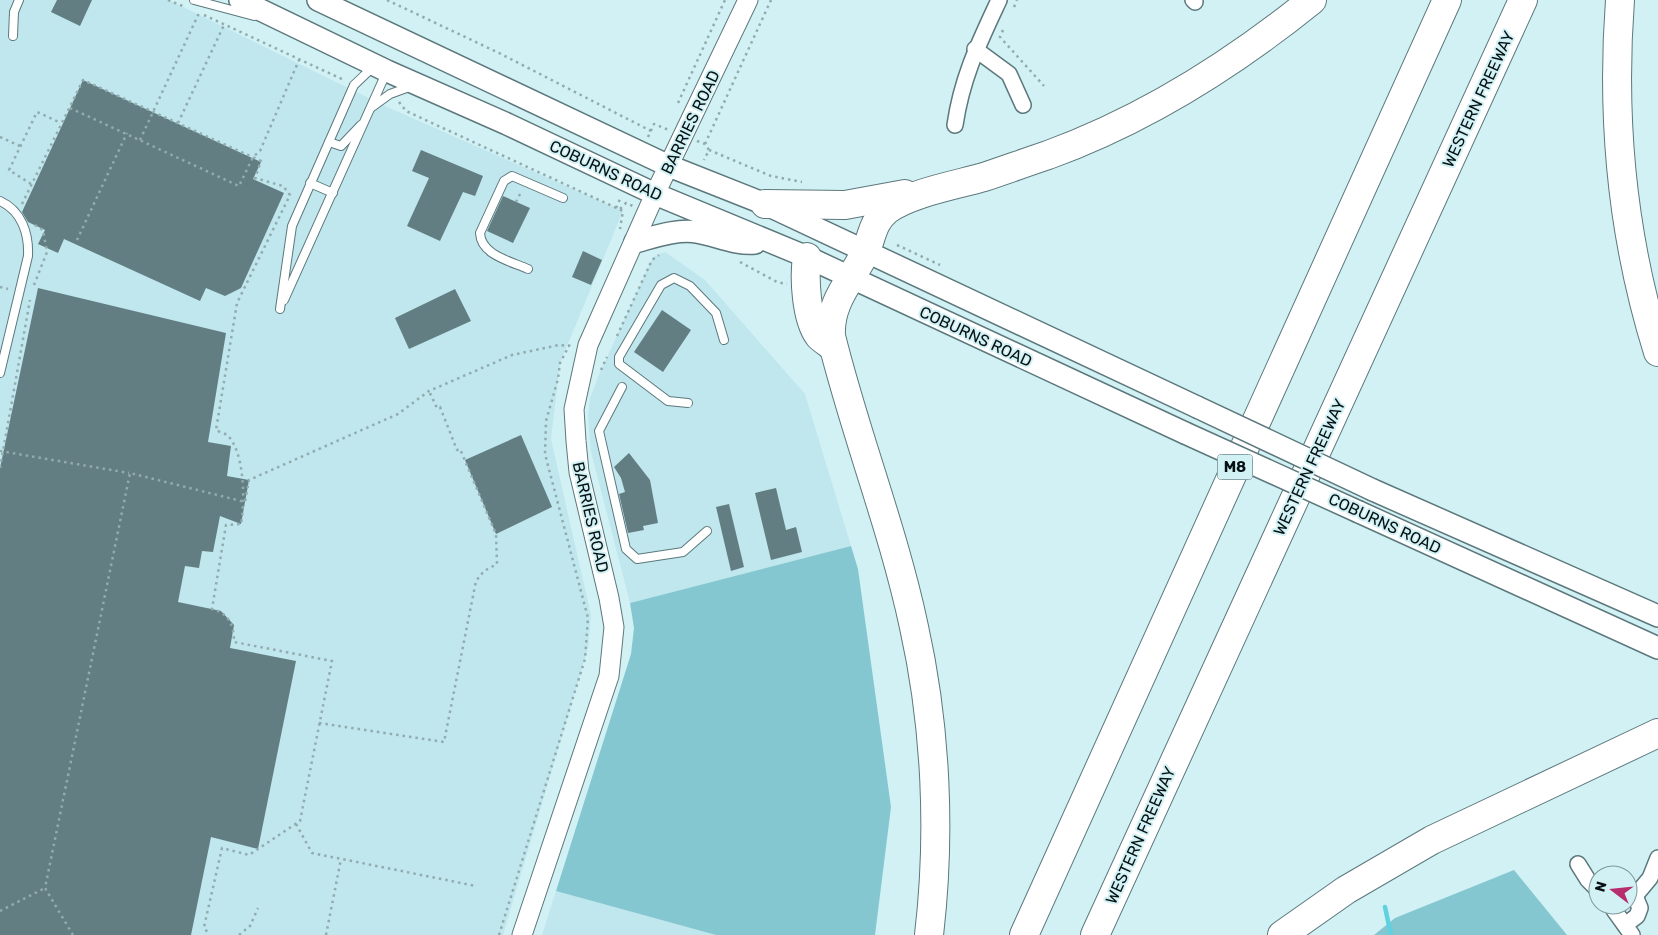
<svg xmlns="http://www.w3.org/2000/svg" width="1658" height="935" font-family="Rubik,sans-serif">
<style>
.built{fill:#bfe7ed}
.green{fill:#85c7d0}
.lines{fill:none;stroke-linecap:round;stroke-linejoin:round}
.stream{stroke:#5fd1df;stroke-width:4.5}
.building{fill:#627e82}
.service-casing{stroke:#5c787c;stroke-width:10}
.minor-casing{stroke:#5c787c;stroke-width:18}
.tertiary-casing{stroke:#5c787c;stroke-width:21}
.secondary-casing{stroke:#5c787c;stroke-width:24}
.motorway-casing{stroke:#5c787c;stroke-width:30}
.path{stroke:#92abae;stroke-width:2.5;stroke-dasharray:2.5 4;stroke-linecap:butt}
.service{stroke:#fff;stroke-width:8}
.minor{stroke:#fff;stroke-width:15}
.tertiary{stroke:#fff;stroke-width:19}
.secondary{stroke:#fff;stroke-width:21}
.motorway{stroke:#fff;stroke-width:28}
.secondary-bridge-casing{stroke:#5c787c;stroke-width:24;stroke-linecap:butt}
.secondary-bridge{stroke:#fff;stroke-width:21}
.labels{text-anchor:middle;stroke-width:4;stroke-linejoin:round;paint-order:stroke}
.shield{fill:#d2f1f5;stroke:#435457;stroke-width:1}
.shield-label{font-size:15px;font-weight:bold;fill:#061113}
.street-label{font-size:16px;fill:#061113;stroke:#d2f1f5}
</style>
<rect width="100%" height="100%" fill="#d2f1f5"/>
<g class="built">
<path d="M 0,0 L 169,0 L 385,106 L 623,211 L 560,363 L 551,439 L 591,615 L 588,648 L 503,935 L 0,935 Z"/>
<path d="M 665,252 L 705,280 L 805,394 L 851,546 L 630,603 L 591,452 L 588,416 L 590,398 L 598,377 L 653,257 Z"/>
<path d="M 556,891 L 716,935 L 542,935 Z"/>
</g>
<g class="green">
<path d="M 851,546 L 858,569 L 891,807 L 875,935 L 716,935 L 556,891 L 631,654 L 634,628 L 630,603 Z"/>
<path d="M 1514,870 L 1567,935 L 1374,935 L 1395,918 Z"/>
</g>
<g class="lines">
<path class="stream" d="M 1385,907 L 1391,935"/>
</g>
<g class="building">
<path d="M 57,0 L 92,0 L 80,26 L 51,12 Z"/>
<path d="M 83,80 L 261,162 L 253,179 L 284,193 L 241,288 L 225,296 L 206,288 L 200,301 L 64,239 L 58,253 L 38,244 L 45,230 L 28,222 L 22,212 Z"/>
<path d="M 421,150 L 483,176 L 475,196 L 463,192 L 440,241 L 407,226 L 429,178 L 412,171 Z"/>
<path d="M 503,196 L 530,208 L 513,243 L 487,231 Z"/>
<path d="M 583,251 L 602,260 L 591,285 L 572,277 Z"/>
<path d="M 38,288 L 226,333 L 208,442 L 231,446 L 227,476 L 249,480 L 241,524 L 220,516 L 213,552 L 202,551 L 199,568 L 185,566 L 178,602 L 221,611 L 234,625 L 230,648 L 296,661 L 258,849 L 211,837 L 191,935 L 0,935 L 0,468 Z"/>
<path d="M 455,289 L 471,321 L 409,349 L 395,318 Z"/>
<path d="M 662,310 L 691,330 L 663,372 L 634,352 Z"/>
<path d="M 521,435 L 552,507 L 496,534 L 465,460 Z"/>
<path d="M 629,453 L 650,480 L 658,523 L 643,526 L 644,530 L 628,533 L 619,494 L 625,492 L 621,478 L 614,467 Z"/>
<path d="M 776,488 L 786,530 L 796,527 L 802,552 L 771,560 L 755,493 Z"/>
<path d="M 729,504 L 744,567 L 731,571 L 716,507 Z"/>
</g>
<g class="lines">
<g class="service-casing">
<g id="service">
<path d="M 194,0 L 254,16"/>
<path d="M 13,36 L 14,12 L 19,0"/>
<path d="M 372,107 L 390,94 L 412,86"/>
<path d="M 329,142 L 341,146 L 361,125"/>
<path d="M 310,183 L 333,193"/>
<path d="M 0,201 C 22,211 29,234 28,256 L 0,373"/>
<path d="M 528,269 C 510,261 481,255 480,233 L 504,181 L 512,176 L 563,198"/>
<path d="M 284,300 L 387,71"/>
<path d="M 280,309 L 292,226 L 354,85 L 374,66"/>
<path d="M 622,387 L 599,431 L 626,549 L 637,559 L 683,552 L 707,531"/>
<path d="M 688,403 L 668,401 L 619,364 L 619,357 L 661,285 L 674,278 L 690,286 L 716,313 L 724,340"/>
</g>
</g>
<g class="minor-casing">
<g id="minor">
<path d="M 1193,0 L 1195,2"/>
<path d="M 975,49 L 1009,74 L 1023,105"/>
<path d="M 955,125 C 962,77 979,43 999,0"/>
<path d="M 1578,864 L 1588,880 L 1598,890"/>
<path d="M 1635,896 L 1650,878 L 1658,858"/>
<path d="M 1613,905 L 1614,910 L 1632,935"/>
<path d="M 1625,925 L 1637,916 L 1640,908 L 1635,896 L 1628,894"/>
</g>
</g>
<g class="tertiary-casing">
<path id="tertiary" d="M 522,935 L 609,676 L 614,627 L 609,598 L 579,472 L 576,441 L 574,409 L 588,345 L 655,194 L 748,0"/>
</g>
<g class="secondary-casing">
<g id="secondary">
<path d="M 240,0 L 387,71 L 507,124 L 655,194 L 807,257 L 1185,433"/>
<path d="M 318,0 L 669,166 L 765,204 L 1197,407"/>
<path d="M 635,242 C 654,237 676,229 697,232 C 716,235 735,245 755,243"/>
<path d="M 1373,490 L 1658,616"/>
<path d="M 1359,512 L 1658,648"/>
</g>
</g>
<g class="motorway-casing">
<g id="motorway">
<path d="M 1620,0 C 1611,120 1622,237 1658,352"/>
<path d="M 765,204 L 845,205 L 905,194"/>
<path d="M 807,257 C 804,278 806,319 819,336 C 823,340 828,343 832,346"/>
<path d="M 929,935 C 941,833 936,726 914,627 C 893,528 855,434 831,336 C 829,302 851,281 865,253 C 872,238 872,222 887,210 C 910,193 956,185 984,177 C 1005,170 1027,162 1048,155 C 1144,120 1233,64 1312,0"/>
<path d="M 1024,935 L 1447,0"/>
<path d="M 1095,935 L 1523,0"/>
<path d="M 1282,935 L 1346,890 L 1432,840 L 1658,733"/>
</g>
</g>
<g class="path">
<path d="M 168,0 L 185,7"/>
<path d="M 387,0 L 499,53 L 651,131"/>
<path d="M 1014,7 L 1017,0"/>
<path d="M 204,15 L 344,80"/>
<path d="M 1003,30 L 1000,37 L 1044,86"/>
<path d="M 399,102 L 406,111 L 623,211 L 620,229"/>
<path d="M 678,103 L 725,0"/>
<path d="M 70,108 L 239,186 L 253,157 L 260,151 L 299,60"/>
<path d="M 178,123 L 224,25"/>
<path d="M 0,137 L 20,146"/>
<path d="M 648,137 L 654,124 L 669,130"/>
<path d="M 140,140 L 199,13"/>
<path d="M 697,141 L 705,144 L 709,150 L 704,160"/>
<path d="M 705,144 L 771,0"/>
<path d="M 709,150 L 771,176 L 802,182"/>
<path d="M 31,184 L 9,170 L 37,112 L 61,123"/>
<path d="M 516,202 L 521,192"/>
<path d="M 22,204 L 83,80 L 261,161 L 255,178 L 283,186 L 290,195 L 237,303 L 216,430 C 219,432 224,433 227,435 C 245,451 245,503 241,524 L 226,525 L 212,609 C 229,613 234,626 234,642 L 332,661 L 300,821 L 249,855 L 222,848 L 204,927 L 209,935"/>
<path d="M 616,208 L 621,197"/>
<path d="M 620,209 L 626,203 L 633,206"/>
<path d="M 77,240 L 127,133"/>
<path d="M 897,245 L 940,265"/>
<path d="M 740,262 L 777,282 L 787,284"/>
<path d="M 34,285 L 47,252 L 43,230 L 35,225"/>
<path d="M 0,287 L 8,289"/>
<path d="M 617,336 L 652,260 L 659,255"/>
<path d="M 601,370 L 607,357"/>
<path d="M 0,451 L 129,473"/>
<path d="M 0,468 L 30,300"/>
<path d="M 319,723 L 444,742 L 476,581 L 484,571 L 497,564 L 496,534 L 460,449 L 457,450 L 440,407 L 437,408 L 429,391"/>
<path d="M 296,824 L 312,853 L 476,886"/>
<path d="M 0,911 L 45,888"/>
<path d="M 73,935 L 45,888 L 130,473 L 245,502 L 249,480 L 398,414 L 429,391 L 512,355 L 559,345 L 569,346"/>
<path d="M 239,935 L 250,926 L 258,908"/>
<path d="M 326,935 L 341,859"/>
<path d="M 499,935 L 585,659 L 588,618 L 545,454 L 546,421 L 558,379 L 560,363 L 570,344"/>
</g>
<use href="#service" class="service"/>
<use href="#minor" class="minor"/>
<use href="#tertiary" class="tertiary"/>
<use href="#secondary" class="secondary"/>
<use href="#motorway" class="motorway"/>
<g class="secondary-bridge-casing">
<g id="secondary-bridge">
<path d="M 1197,407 L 1373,490"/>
<path d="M 1185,433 L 1359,512"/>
</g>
</g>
<use href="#secondary-bridge" class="secondary-bridge"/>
</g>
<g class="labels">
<rect class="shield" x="1217.5" y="454.5" width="35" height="25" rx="4"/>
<g class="shield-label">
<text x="1235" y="472">M8</text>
</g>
<g class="street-label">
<text transform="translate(1478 99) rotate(-65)" y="6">WESTERN FREEWAY</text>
<text transform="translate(690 122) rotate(-64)" y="6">BARRIES ROAD</text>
<text transform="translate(606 170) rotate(25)" y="6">COBURNS ROAD</text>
<text transform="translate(976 336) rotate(25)" y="6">COBURNS ROAD</text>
<text transform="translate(1309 467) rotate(-65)" y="6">WESTERN FREEWAY</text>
<text transform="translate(591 517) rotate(77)" y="6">BARRIES ROAD</text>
<text transform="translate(1385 523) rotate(25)" y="6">COBURNS ROAD</text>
<text transform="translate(1140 835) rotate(-66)" y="6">WESTERN FREEWAY</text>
</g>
</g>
<g transform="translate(1613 890) rotate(286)"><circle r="24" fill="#d2f1f5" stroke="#80979b"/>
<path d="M0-4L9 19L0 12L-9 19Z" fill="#b62e6d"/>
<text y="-8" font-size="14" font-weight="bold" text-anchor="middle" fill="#061113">N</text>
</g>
</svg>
